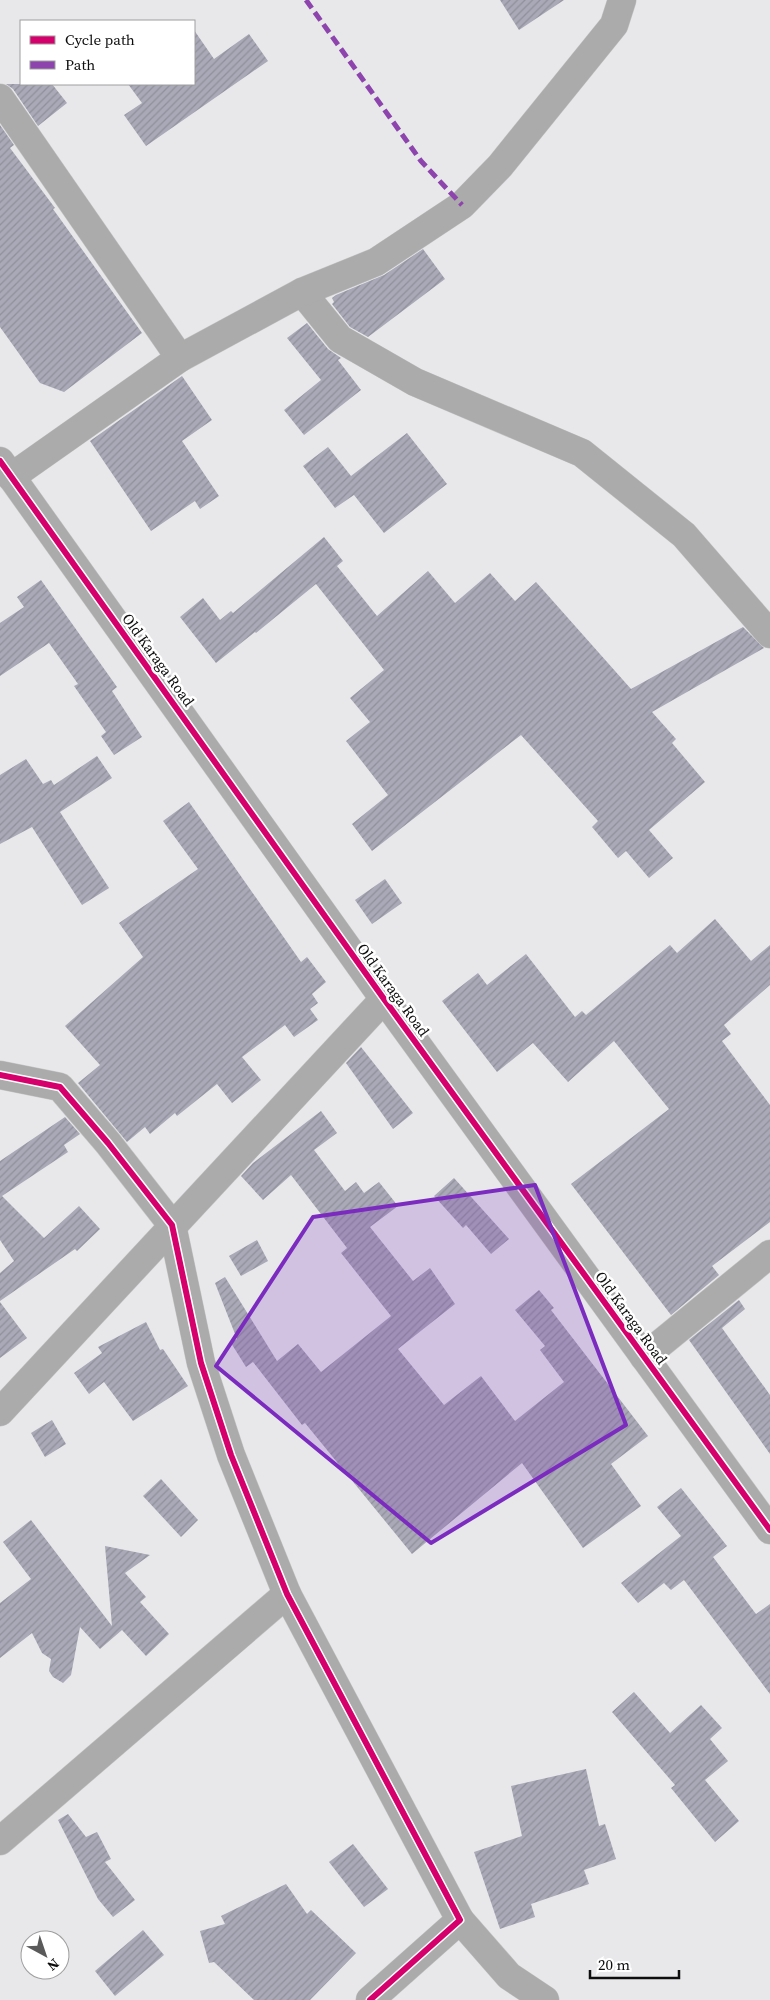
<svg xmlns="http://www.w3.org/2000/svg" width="770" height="2000" font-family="'Source Serif 4',serif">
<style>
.building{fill:url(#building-hatch)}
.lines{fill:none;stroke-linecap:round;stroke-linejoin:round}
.minor-casing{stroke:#c6c6c7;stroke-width:29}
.tertiary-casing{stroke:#c6c6c7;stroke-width:29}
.minor{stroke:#ababab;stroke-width:28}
.tertiary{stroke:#ababab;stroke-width:28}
.quiet{stroke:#8e44ad;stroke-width:5;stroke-dasharray:10 5;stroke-linecap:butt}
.cycleway-casing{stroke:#fff;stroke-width:9}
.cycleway{stroke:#d6006c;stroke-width:6}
.marked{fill:#7b2cbf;fill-opacity:0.2;stroke:#7b2cbf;stroke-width:4;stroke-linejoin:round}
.labels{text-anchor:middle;stroke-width:5;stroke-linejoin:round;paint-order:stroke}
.street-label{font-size:15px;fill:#0d0d0e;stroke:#fff}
</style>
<defs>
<pattern id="building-hatch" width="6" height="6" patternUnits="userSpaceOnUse" patternTransform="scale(1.25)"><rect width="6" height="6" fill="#a9a9b7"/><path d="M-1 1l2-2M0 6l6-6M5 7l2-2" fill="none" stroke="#90909c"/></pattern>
</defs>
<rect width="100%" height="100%" fill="#e8e8eb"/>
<g class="building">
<path d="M 500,0 L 564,0 L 519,30 Z"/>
<path d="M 194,30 L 214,59 L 249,34 L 268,61 L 146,146 L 124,115 L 142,103 L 128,84 L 194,84 Z"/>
<path d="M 6,84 L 52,84 L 67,103 L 38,126 L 13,89 Z"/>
<path d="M 0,125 L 14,145 L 10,148 L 55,208 L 53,209 L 142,333 L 64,392 L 40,383 L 0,327 Z"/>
<path d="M 423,249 L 445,279 L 368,337 L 350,327 L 332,304 L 334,302 L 332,298 L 336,295 L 384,275 Z"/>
<path d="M 307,323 L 328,349 L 341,358 L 338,360 L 361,390 L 304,435 L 284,410 L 321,380 L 287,338 Z"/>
<path d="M 182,376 L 212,420 L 182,441 L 219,496 L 200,509 L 195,501 L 151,531 L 90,441 Z"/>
<path d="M 407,433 L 447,484 L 384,533 L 354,495 L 335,508 L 303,466 L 328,447 L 351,476 Z"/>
<path d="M 324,537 L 343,561 L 337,566 L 377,616 L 428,571 L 455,603 L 490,573 L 515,601 L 536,582 L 631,689 L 743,627 L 764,648 L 652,712 L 676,739 L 672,743 L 705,782 L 649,830 L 673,858 L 649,878 L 626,851 L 618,858 L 592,827 L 598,821 L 521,735 L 372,851 L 352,824 L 388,795 L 346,741 L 370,722 L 350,698 L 384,670 L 316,584 L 256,633 L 255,632 L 216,663 L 180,617 L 203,598 L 220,620 L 231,611 L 233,613 Z"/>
<path d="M 41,580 L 117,687 L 112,691 L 142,737 L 114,755 L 101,736 L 106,732 L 74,686 L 78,684 L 49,643 L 0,676 L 0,623 L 24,607 L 17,597 Z"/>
<path d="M 97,756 L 112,778 L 60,812 L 109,888 L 82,905 L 32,827 L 0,844 L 0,775 L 26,759 L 43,784 L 51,780 L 54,785 Z"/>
<path d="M 189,802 L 301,962 L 307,957 L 326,982 L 312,994 L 318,1003 L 310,1009 L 318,1020 L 294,1037 L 285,1025 L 242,1057 L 261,1080 L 232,1103 L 217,1084 L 177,1116 L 175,1113 L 150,1134 L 145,1127 L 127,1142 L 78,1083 L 100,1065 L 65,1026 L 143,957 L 119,923 L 198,869 L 163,821 Z"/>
<path d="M 385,879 L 402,903 L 372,924 L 355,900 Z"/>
<path d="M 715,919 L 751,961 L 770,945 L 770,985 L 724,1025 L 731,1034 L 722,1041 L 770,1105 L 770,1222 L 712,1266 L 719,1275 L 671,1315 L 571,1184 L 669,1109 L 614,1041 L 568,1082 L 533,1043 L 497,1072 L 442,1001 L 478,973 L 487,985 L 526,954 L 575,1017 L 582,1011 L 586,1015 L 670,945 L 677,953 Z"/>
<path d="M 361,1047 L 413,1113 L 393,1129 L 346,1063 Z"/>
<path d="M 321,1111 L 337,1133 L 314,1150 L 345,1191 L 356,1182 L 364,1193 L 379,1182 L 398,1206 L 370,1227 L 413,1281 L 430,1268 L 455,1304 L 398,1349 L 444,1405 L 481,1376 L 515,1421 L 564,1382 L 540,1350 L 545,1346 L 515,1310 L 539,1290 L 554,1308 L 551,1310 L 648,1436 L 611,1464 L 641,1506 L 583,1548 L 522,1463 L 412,1554 L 305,1423 L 302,1425 L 253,1362 L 246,1367 L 231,1343 L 237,1339 L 215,1283 L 225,1277 L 277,1361 L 298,1344 L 321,1372 L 391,1316 L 341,1253 L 347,1248 L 291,1175 L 263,1200 L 241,1176 L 253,1163 Z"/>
<path d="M 65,1117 L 80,1134 L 64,1145 L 68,1152 L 2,1196 L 44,1238 L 79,1206 L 100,1229 L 77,1251 L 75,1249 L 0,1301 L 0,1273 L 14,1261 L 0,1240 L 0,1161 Z"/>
<path d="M 454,1178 L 509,1239 L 491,1254 L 466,1225 L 463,1228 L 434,1196 Z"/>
<path d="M 257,1240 L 268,1261 L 241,1276 L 229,1256 Z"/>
<path d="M 739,1300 L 745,1309 L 722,1328 L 770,1395 L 770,1454 L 689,1340 Z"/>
<path d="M 0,1302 L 27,1338 L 0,1358 Z"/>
<path d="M 146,1322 L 160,1350 L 163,1349 L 188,1386 L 133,1421 L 104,1382 L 89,1394 L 74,1373 L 102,1353 L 98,1347 Z"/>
<path d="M 52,1420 L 66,1444 L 45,1457 L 31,1433 Z"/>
<path d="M 161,1479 L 198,1520 L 181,1537 L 143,1496 Z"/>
<path d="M 681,1488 L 727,1546 L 713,1557 L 756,1614 L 770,1604 L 770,1694 L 684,1580 L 671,1590 L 664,1583 L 638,1603 L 621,1583 L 681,1536 L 657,1507 Z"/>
<path d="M 31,1520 L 112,1626 L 105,1546 L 150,1555 L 125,1573 L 146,1597 L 140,1602 L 169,1634 L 146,1656 L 122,1630 L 100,1649 L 80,1627 L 71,1675 L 63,1683 L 53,1677 L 49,1671 L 51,1659 L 42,1653 L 32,1633 L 0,1658 L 0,1603 L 31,1579 L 3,1542 Z"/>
<path d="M 634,1692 L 670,1733 L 701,1705 L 722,1728 L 710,1739 L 728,1761 L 705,1780 L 739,1821 L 715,1842 L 671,1788 L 675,1785 L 612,1712 Z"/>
<path d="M 586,1769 L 599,1826 L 605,1824 L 616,1859 L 584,1870 L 589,1884 L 531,1904 L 535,1917 L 500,1929 L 474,1852 L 522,1836 L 511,1786 Z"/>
<path d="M 68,1814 L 86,1837 L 97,1832 L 111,1859 L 105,1862 L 135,1900 L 113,1917 L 98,1899 L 58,1820 Z"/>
<path d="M 353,1844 L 388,1889 L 364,1907 L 329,1862 Z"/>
<path d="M 286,1884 L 307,1914 L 311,1910 L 356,1953 L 310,2000 L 254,2000 L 214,1962 L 209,1963 L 200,1931 L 225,1924 L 221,1916 Z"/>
<path d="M 143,1930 L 164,1955 L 115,1996 L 95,1971 Z"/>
</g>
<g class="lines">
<g class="minor-casing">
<g id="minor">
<path d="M 0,98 L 180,358"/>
<path d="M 302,292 L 340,339 L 415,382 L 582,453 L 684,535 L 770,634"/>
<path d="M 11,477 L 180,358 L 302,292 L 376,262 L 462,205 L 500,166 L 614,25 L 622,0"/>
<path d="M 0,1075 L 60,1087 L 108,1143 L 172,1225 L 201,1363 L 231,1455 L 287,1594 L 460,1920 L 370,2000"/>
<path d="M 644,1357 L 770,1254"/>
<path d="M 0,1412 L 384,999"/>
<path d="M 0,1841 L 287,1594"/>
<path d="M 460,1920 L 509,1976 L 545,2000"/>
</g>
</g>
<g class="tertiary-casing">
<path id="tertiary" d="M 0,461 L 384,999 L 770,1530"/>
</g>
<use href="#minor" class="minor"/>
<use href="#tertiary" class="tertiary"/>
<path class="quiet" d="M 306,0 L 421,161 L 462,205"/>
<g class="cycleway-casing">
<g id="cycleway">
<path d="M 0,461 L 384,999 L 770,1530"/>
<path d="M 0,1075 L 60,1087 L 108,1143 L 172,1225 L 201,1363 L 231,1455 L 287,1594 L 460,1920 L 370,2000"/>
</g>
</g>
<use href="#cycleway" class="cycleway"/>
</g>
<path class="marked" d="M 535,1185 L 626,1425 L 431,1543 L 216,1366 L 313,1217 Z"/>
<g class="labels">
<g class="street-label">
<text transform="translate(158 660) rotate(54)" y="5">Old Karaga Road</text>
<text transform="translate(393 990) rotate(54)" y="5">Old Karaga Road</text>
<text transform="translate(631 1318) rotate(54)" y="5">Old Karaga Road</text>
</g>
</g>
<rect x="20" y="20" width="175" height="65" fill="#ffffff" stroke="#9e9e9f"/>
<rect x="30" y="36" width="25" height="8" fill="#d6006c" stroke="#9e9e9f"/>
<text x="65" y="45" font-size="15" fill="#0d0d0e">Cycle path</text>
<rect x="30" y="61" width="25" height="8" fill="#8e44ad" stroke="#9e9e9f"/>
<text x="65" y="70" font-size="15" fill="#0d0d0e">Path</text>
<g transform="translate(45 1955) rotate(140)"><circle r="24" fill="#ffffff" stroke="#9e9e9f"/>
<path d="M0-4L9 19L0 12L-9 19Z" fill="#5a5a5b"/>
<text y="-8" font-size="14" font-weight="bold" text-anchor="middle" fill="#0d0d0e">N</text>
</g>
<path d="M590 1970v8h89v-8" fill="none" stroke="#0d0d0e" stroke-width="2.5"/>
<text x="598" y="1970" font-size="15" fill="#0d0d0e" stroke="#ffffff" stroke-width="4" paint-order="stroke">20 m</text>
</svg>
